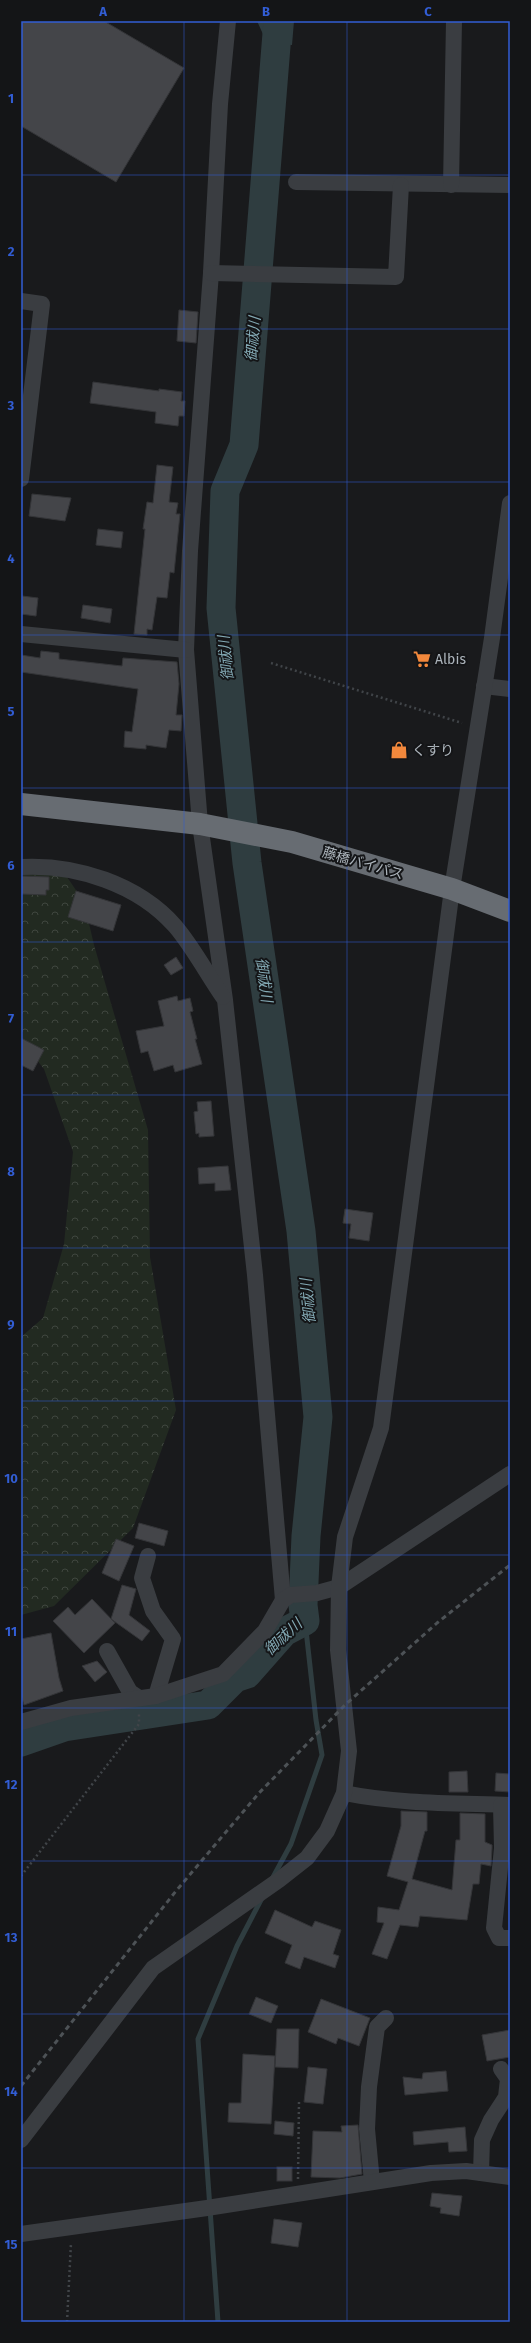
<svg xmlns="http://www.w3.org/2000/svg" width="531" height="2343" font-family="'Fira Sans','Noto Sans JP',sans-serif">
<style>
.forest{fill:url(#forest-crowns)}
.water{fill:#2f3d40}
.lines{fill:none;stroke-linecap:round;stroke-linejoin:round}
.stream{stroke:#2f3d40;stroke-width:5}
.river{stroke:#2f3d40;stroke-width:29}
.building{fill:#444549;stroke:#343538}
.path{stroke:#404448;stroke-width:2.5;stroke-dasharray:2 3;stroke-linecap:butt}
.minor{stroke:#3a3d41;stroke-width:16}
.highway{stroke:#676c72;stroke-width:22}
.rail{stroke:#4d5256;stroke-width:3;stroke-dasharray:5 4;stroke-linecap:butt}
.grid{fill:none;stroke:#325dd4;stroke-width:1;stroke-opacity:0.55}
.labels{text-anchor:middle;stroke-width:4;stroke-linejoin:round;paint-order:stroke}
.poi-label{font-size:14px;fill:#acb4bb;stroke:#141517;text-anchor:start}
.street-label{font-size:14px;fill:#acb4bb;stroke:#141517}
.water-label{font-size:15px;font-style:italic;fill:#84aab5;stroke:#141517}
.neatline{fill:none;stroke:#325dd4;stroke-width:1.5}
.grid-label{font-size:13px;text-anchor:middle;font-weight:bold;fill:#325dd4}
</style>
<defs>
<pattern id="forest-crowns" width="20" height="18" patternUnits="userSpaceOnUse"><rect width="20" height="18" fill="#222a21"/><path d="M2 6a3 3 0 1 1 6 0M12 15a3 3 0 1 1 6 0" fill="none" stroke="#3f463f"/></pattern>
</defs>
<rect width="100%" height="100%" fill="#191a1c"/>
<path class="forest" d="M 21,865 L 67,877 L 84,902 L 94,945 L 148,1130 L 150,1257 L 176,1410 L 133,1528 L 54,1606 L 21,1615 L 21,1337 L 43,1318 L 64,1244 L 73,1152 L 44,1069 L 21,1040 Z"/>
<path class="water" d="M 257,21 L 294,21 L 292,45 L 267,43 Z"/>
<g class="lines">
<g class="stream">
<path d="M 272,1879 L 291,1844 L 322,1755 L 316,1720 L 305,1621"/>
<path d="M 218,2322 L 198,2039 L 237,1946 L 262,1898"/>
</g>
<path class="river" d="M 21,1742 L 64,1727 L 208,1705 L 235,1678 L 247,1674 L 284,1632 L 305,1621 L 303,1605 L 306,1536 L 318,1417 L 301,1231 L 247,863 L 221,608 L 225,491 L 244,445 L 278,21"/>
</g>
<g class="building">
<path d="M 21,21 L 104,21 L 184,68 L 116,182 L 21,126 Z"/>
<path d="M 179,310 L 198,312 L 196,343 L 177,341 Z"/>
<path d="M 93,382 L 159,391 L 159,389 L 182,392 L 181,401 L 185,401 L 184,416 L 179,416 L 178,426 L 155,423 L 156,412 L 90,403 Z"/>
<path d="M 157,465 L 173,467 L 169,502 L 178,503 L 176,514 L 180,514 L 174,573 L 170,572 L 167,598 L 157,597 L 152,630 L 147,629 L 147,635 L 134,634 L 145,529 L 143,529 L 147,502 L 153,503 Z"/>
<path d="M 32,494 L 71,498 L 65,521 L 29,516 Z"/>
<path d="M 98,529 L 123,532 L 121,548 L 96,545 Z"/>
<path d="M 22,596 L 38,598 L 36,616 L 21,614 Z"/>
<path d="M 83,605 L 112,609 L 110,623 L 81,618 Z"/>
<path d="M 41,651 L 59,653 L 59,659 L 122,666 L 123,658 L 177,662 L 179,684 L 176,715 L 182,715 L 181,731 L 169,730 L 166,748 L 146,745 L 146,749 L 124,747 L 125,731 L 132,732 L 138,689 L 21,672 L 21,655 L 40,658 Z"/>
<path d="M 21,876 L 49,877 L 49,890 L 46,890 L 46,895 L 21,894 Z"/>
<path d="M 76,891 L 121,905 L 113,931 L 68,917 Z"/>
<path d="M 176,957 L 183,968 L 171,975 L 164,965 Z"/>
<path d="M 177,996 L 178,1001 L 190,998 L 193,1011 L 190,1012 L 197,1039 L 195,1039 L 202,1064 L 175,1072 L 173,1065 L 154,1071 L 148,1051 L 141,1053 L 136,1031 L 164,1026 L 158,1001 Z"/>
<path d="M 21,1038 L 44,1050 L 33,1071 L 21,1065 Z"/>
<path d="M 211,1101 L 214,1136 L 199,1137 L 199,1133 L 196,1134 L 194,1112 L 198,1111 L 197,1102 Z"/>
<path d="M 228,1166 L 231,1190 L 215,1191 L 215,1183 L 199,1184 L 198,1168 Z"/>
<path d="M 345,1209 L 373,1213 L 369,1241 L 349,1238 L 351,1224 L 343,1223 Z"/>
<path d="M 139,1523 L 168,1531 L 164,1546 L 135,1538 Z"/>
<path d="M 116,1539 L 134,1546 L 119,1581 L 102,1573 Z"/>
<path d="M 122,1585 L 136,1589 L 129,1615 L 150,1631 L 142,1641 L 111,1619 Z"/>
<path d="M 92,1599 L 115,1623 L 84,1653 L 53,1621 L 68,1607 L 75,1615 Z"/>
<path d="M 51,1633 L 59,1678 L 63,1691 L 24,1705 L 21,1695 L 21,1639 Z"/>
<path d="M 97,1661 L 107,1672 L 95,1682 L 82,1666 Z"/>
<path d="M 467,1771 L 468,1792 L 449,1792 L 449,1772 Z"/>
<path d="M 496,1773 L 510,1774 L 510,1792 L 495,1791 Z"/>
<path d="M 401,1811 L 427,1812 L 427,1831 L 425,1831 L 412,1879 L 452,1890 L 456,1840 L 460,1840 L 460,1813 L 485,1814 L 485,1842 L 492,1845 L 492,1848 L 491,1866 L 481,1864 L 479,1884 L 473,1884 L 467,1920 L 420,1916 L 418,1927 L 400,1925 L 387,1959 L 372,1954 L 384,1923 L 377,1922 L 378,1907 L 399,1910 L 408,1882 L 387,1876 L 401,1826 Z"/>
<path d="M 275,1910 L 312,1927 L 315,1921 L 341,1930 L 333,1954 L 339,1956 L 335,1968 L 304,1957 L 300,1969 L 285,1963 L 292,1945 L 265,1933 Z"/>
<path d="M 256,1997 L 278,2006 L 271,2023 L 249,2014 Z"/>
<path d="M 321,1999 L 370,2018 L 359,2046 L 338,2038 L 336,2044 L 308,2032 Z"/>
<path d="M 277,2029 L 299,2029 L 298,2068 L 275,2067 Z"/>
<path d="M 510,2030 L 510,2057 L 487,2061 L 482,2035 Z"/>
<path d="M 243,2054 L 275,2056 L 271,2124 L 228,2122 L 229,2103 L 241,2103 Z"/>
<path d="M 308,2067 L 327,2069 L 323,2104 L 304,2102 Z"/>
<path d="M 446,2071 L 448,2091 L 405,2095 L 403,2077 L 422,2079 L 423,2073 Z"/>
<path d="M 275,2121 L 294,2123 L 293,2136 L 274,2134 Z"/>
<path d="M 358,2125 L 362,2174 L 340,2178 L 311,2177 L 313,2131 L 342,2132 L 341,2126 Z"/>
<path d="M 465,2127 L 467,2151 L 449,2152 L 448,2142 L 414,2145 L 413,2132 Z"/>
<rect x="277" y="2167" width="15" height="14"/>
<path d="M 432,2193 L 462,2196 L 459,2216 L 440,2213 L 441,2208 L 430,2206 Z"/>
<path d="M 274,2219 L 302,2223 L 298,2247 L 271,2243 Z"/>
</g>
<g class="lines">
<g class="path">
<path d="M 271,663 L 462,723"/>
<path d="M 21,1876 L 139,1724 L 139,1713"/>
<path d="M 298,2179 L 299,2102"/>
<path d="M 67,2322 L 71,2243"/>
</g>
<g class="minor">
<path d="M 228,21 L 220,104 L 211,273 L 190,551 L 186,650 L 200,824 L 225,1000 L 255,1275 L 283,1600"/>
<path d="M 296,182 L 510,185"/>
<path d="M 451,185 L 454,21"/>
<path d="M 211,273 L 396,277 L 401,185"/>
<path d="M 21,301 L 42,304 L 21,479"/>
<path d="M 21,634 L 186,650"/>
<path d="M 484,686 L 510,689"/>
<path d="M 21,867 C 76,864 138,884 175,926 C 193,947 207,974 223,997"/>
<path d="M 148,1556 L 142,1578 L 153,1611 L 173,1639 L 156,1696"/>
<path d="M 107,1651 L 130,1692 L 139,1698"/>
<path d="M 21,1722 L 71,1708 L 156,1696 L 223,1674 L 265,1631 L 283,1600 L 291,1595 L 317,1593 L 339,1587 L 510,1474"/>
<path d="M 344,1793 C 399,1804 455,1803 510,1805"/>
<path d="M 501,1805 L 502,1848 L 494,1928 L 499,1938 L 510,1938"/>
<path d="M 21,2140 L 153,1968 L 279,1880 L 307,1858 L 327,1831 L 344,1793 L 349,1751 L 338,1650 L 339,1587 L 345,1537 L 381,1428 L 452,889 L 492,638 L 510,503"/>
<path d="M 481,2173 L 482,2140 L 491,2120 L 506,2097 L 508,2079 L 501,2069"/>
<path d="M 372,2182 L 367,2129 L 369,2087 L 377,2027 L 386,2018"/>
<path d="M 21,2234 L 207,2208 L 431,2173 L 466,2171 L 510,2177"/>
</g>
<path class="highway" d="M 21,804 L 200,824 L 292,842 L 452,889 L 510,911"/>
<path class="rail" d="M 21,2086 L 176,1891 L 259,1793 L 345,1705 L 437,1623 L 510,1565"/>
</g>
<path class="grid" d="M 184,21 L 184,2322M 347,21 L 347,2322M 21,175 L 510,175M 21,329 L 510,329M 21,482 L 510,482M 21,635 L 510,635M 21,788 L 510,788M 21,942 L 510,942M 21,1095 L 510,1095M 21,1248 L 510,1248M 21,1401 L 510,1401M 21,1555 L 510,1555M 21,1708 L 510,1708M 21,1861 L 510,1861M 21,2014 L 510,2014M 21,2168 L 510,2168"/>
<defs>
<g id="supermarket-bare" transform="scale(1.38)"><path d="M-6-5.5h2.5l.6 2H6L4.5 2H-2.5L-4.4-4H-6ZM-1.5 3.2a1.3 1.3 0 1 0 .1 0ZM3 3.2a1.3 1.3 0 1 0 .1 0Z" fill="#f2883c" stroke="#141517" stroke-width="2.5" paint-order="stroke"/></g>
<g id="shop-bare" transform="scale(1.38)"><path d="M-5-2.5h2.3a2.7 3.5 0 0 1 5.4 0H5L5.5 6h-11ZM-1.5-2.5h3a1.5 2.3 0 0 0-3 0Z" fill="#f2883c" stroke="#141517" stroke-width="2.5" paint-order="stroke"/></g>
</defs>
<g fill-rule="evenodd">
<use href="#supermarket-bare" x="422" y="659"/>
<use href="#shop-bare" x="399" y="750"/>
</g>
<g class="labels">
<g class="poi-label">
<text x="435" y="664">Albis</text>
<text x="412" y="755">くすり</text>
</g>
<g class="street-label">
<text transform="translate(363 863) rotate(16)" y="5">藤橋バイパス</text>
</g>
<g class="water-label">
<text transform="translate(253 339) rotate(-85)" y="5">御祓川</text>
<text transform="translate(226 658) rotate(-96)" y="5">御祓川</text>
<text transform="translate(264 980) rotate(82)" y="5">御祓川</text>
<text transform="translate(308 1301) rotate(-95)" y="5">御祓川</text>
<text transform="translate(283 1637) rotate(-43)" y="5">御祓川</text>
</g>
</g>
<rect width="531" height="2343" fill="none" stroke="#141517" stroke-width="44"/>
<rect x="22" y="22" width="487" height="2299" class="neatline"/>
<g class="grid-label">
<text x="103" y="16">A</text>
<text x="266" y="16">B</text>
<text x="428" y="16">C</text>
<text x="11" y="103">1</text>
<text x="11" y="256">2</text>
<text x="11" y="410">3</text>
<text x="11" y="563">4</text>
<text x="11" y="716">5</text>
<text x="11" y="870">6</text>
<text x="11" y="1023">7</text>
<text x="11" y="1176">8</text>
<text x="11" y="1329">9</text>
<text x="11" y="1483">10</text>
<text x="11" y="1636">11</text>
<text x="11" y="1789">12</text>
<text x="11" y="1942">13</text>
<text x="11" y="2096">14</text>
<text x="11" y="2249">15</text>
</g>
</svg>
